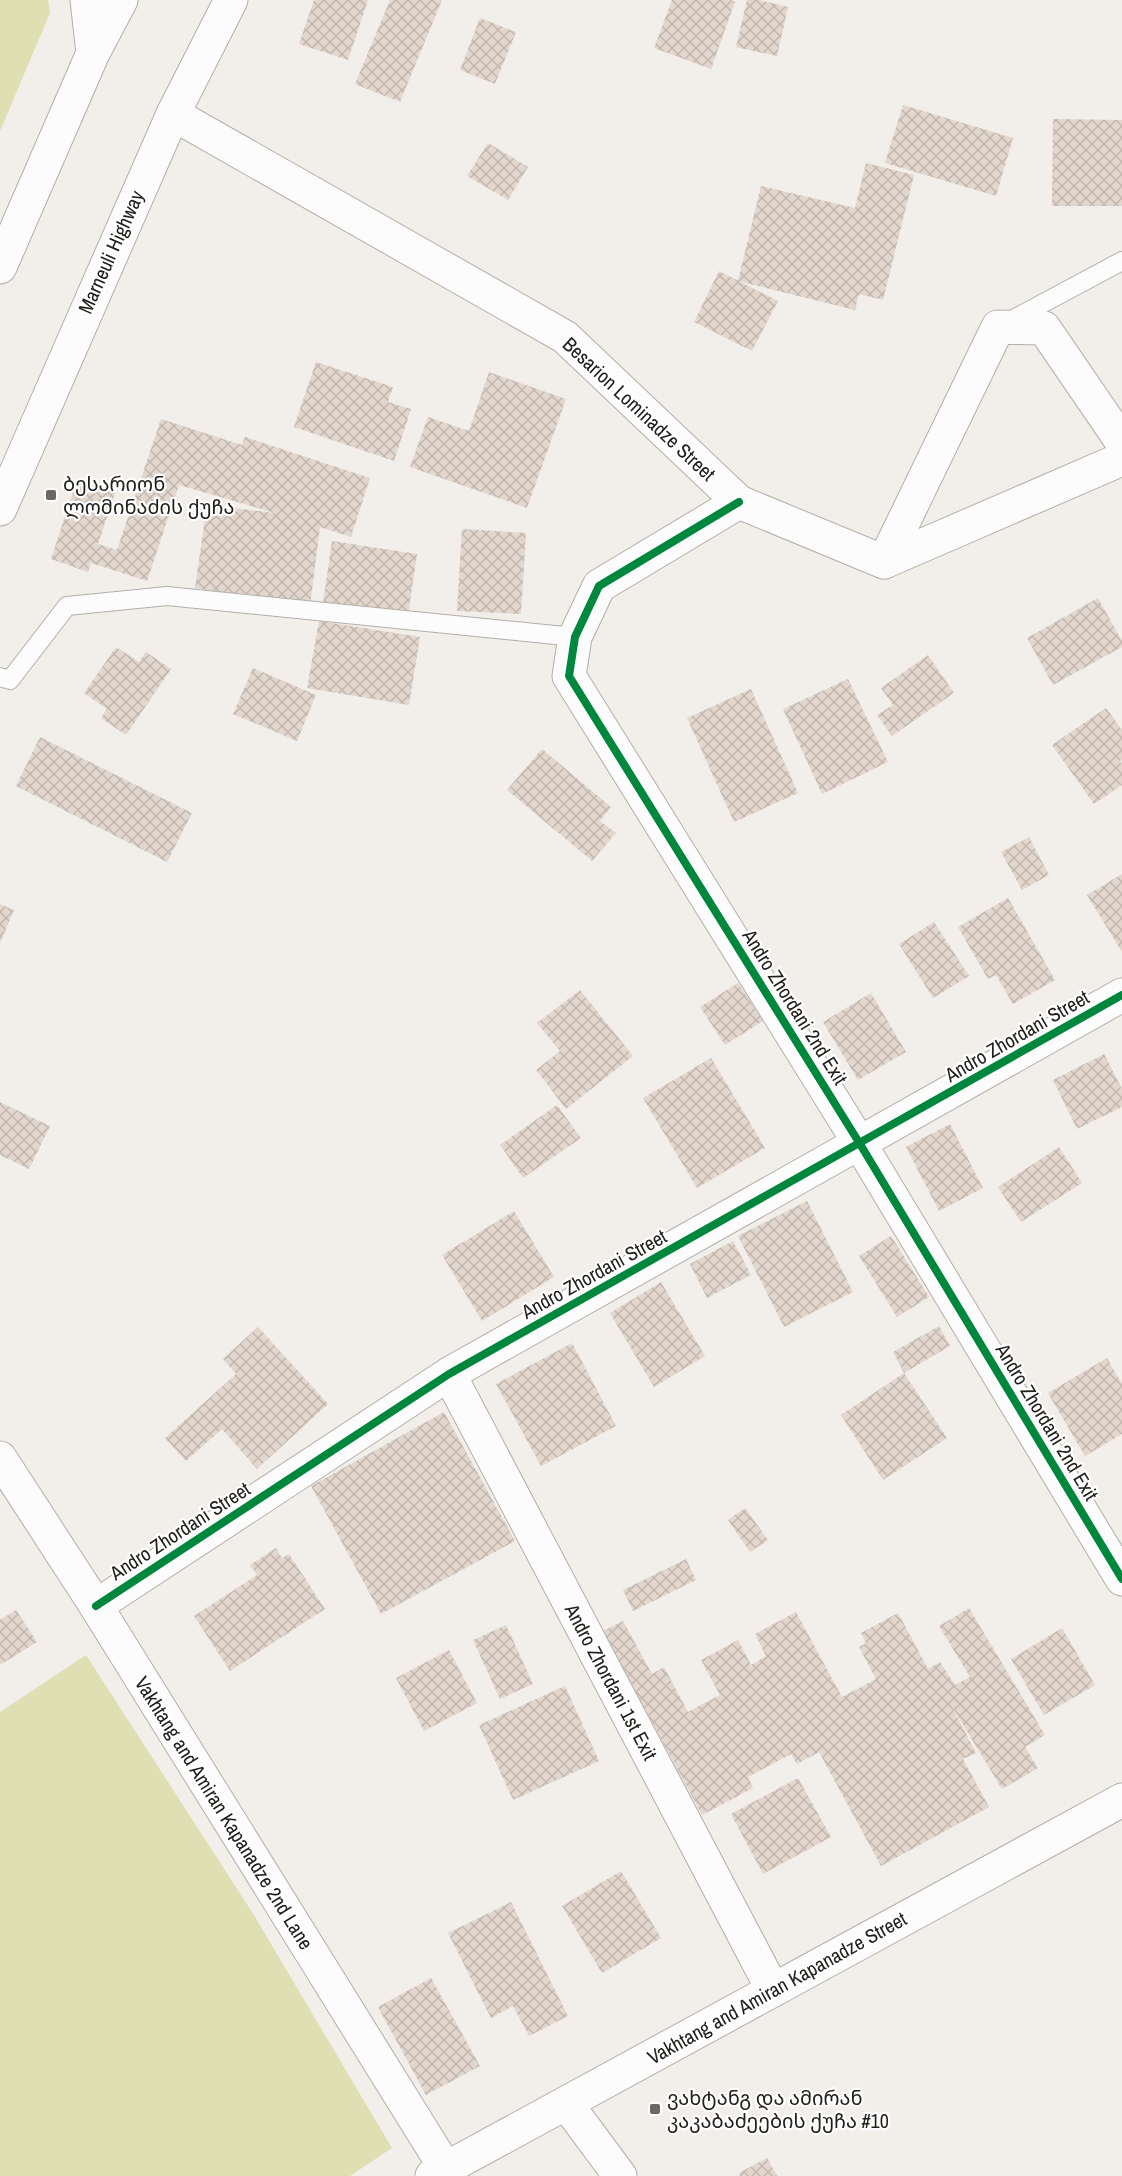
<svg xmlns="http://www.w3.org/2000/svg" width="1122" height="2176" font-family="'Archivo Narrow','Noto Sans Georgian',sans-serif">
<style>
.grass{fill:#dee0b4}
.building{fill:url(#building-cross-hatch)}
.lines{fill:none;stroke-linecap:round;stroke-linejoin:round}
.lane-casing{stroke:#b2afab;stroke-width:20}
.street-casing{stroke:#b2afab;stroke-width:35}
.secondary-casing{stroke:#b2afab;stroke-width:35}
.highway-casing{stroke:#b2afab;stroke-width:35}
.lane{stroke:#fdfcfc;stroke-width:18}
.street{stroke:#fdfcfc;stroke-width:33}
.secondary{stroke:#fdfcfc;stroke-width:33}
.highway{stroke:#fdfcfc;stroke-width:33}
.cycleway-casing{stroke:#fff;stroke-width:11}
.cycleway{stroke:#00873e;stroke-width:8}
.poi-dot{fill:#6b6864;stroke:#fff;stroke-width:2}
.labels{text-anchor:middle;stroke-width:4.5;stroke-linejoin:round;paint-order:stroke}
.street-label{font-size:20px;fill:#22201c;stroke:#fff}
.poi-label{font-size:20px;fill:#22201c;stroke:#fff;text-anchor:start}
</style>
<defs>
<pattern id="building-cross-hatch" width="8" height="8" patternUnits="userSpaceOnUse" patternTransform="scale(1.5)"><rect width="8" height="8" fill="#e3d6cc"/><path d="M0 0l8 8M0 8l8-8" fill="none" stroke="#c2b7af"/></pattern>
</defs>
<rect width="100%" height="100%" fill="#f2eee9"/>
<g class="grass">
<path d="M 0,0 L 48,0 L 50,13 L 0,131 Z"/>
<path d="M 86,1655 L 252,1912 L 392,2148 L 350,2176 L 0,2176 L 0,1712 Z"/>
</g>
<g class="building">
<path d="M 314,0 L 368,0 L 348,60 L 299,44 Z"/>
<path d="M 390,0 L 442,0 L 400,102 L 355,84 Z"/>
<path d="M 672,0 L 731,0 L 735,2 L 711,69 L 654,48 Z"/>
<path d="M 747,0 L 759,0 L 788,7 L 777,56 L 736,47 Z"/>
<path d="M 480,18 L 516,32 L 495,84 L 460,70 Z"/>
<path d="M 903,105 L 1013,138 L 996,196 L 885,163 Z"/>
<path d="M 1053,119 L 1122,120 L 1122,206 L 1052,206 Z"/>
<path d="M 488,143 L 528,167 L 508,200 L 467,176 Z"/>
<path d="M 866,163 L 914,175 L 883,300 L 859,294 L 855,310 L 738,281 L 761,186 L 855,208 Z"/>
<path d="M 719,271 L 778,301 L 752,351 L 694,322 Z"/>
<path d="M 316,362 L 393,387 L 388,402 L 411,409 L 394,461 L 294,427 Z"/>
<path d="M 489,372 L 566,399 L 527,508 L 410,467 L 428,417 L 469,431 Z"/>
<path d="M 161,419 L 242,445 L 245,437 L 370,478 L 351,537 L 320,527 L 310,606 L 195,588 L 207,505 L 275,513 L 179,485 L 147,581 L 91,563 L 88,572 L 51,559 L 77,480 L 115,493 L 98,544 L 117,550 Z"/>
<path d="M 462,529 L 526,533 L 521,614 L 457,611 Z"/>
<path d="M 332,541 L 417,554 L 408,615 L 323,603 Z"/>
<path d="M 1098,598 L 1122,641 L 1122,647 L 1053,685 L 1027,638 Z"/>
<path d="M 319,621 L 420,637 L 409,705 L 307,688 Z"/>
<path d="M 116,647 L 139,662 L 146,652 L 171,669 L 126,735 L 101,718 L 107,709 L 84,693 Z"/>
<path d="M 928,655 L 954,693 L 892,736 L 877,715 L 893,705 L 881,688 Z"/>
<path d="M 253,668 L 316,695 L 297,741 L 233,714 Z"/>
<path d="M 848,679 L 888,762 L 822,794 L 783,709 Z"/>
<path d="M 751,689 L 798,793 L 734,822 L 687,718 Z"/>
<path d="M 1106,708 L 1122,730 L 1122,759 L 1120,761 L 1122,764 L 1122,785 L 1094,804 L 1052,745 Z"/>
<path d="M 40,737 L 192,813 L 167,862 L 16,786 Z"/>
<path d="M 542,749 L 611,807 L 600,821 L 616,833 L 592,861 L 507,790 Z"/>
<path d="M 1029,837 L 1049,875 L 1022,890 L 1001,852 Z"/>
<path d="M 1122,874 L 1122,952 L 1087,895 Z"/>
<path d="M 1008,898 L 1055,980 L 1013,1004 L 996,975 L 988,979 L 958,927 Z"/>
<path d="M 0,904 L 14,910 L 0,943 Z"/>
<path d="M 934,922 L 969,976 L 933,998 L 899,944 Z"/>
<path d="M 738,983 L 763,1021 L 725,1045 L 700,1007 Z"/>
<path d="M 580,990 L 633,1056 L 566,1109 L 536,1070 L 560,1051 L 537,1023 Z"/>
<path d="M 871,993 L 906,1052 L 858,1080 L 823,1022 Z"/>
<path d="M 1104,1054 L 1122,1089 L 1122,1107 L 1077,1129 L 1053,1080 Z"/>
<path d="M 711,1058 L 765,1148 L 697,1188 L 643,1098 Z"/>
<path d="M 0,1102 L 50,1126 L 29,1169 L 0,1155 Z"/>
<path d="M 557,1105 L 581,1138 L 523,1178 L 500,1145 Z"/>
<path d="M 950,1124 L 983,1188 L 939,1211 L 906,1147 Z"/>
<path d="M 1059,1147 L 1082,1183 L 1021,1222 L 998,1187 Z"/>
<path d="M 807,1201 L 853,1292 L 784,1327 L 738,1236 Z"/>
<path d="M 514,1211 L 554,1277 L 482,1321 L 442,1255 Z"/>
<path d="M 891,1236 L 929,1297 L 897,1317 L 859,1256 Z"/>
<path d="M 733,1241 L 751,1275 L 707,1298 L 690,1264 Z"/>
<path d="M 661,1282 L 705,1356 L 654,1387 L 610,1313 Z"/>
<path d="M 939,1326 L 950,1346 L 904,1373 L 947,1438 L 883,1480 L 841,1415 L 904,1373 L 893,1352 Z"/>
<path d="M 258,1327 L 328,1404 L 257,1469 L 222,1429 L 186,1461 L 165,1438 L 236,1374 L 223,1359 Z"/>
<path d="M 572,1343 L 616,1426 L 541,1466 L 496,1384 Z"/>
<path d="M 1107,1358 L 1122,1384 L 1122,1434 L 1085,1456 L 1048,1393 Z"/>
<path d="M 444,1412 L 515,1541 L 381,1614 L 311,1486 Z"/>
<path d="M 745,1508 L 768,1540 L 750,1552 L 728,1520 Z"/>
<path d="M 276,1548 L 282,1558 L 289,1554 L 325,1609 L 230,1671 L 194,1616 L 257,1575 L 250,1565 Z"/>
<path d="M 686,1559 L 696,1580 L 633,1611 L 623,1590 Z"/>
<path d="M 969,1608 L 1045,1735 L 1025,1747 L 1038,1768 L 1002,1789 L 951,1705 L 976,1753 L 963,1759 L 989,1807 L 881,1866 L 819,1752 L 797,1764 L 791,1754 L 748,1777 L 753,1788 L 702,1815 L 603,1631 L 623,1621 L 652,1674 L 664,1667 L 688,1712 L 720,1695 L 701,1660 L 738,1640 L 751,1665 L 766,1656 L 755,1634 L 796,1612 L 842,1697 L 876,1679 L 859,1647 L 866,1643 L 861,1633 L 898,1613 L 928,1669 L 940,1662 L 955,1685 L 970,1677 L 939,1626 Z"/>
<path d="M 16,1610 L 37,1642 L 0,1665 L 0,1620 Z"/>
<path d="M 506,1625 L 533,1684 L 500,1699 L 473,1640 Z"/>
<path d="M 1062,1628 L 1095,1685 L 1044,1715 L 1011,1659 Z"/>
<path d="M 449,1650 L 477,1703 L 424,1731 L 396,1678 Z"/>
<path d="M 565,1686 L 599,1761 L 513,1800 L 479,1725 Z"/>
<path d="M 798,1778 L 831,1837 L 763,1874 L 731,1814 Z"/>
<path d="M 621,1871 L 661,1938 L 602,1973 L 562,1906 Z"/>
<path d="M 511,1902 L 568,2016 L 529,2036 L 513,2006 L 491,2018 L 448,1933 Z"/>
<path d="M 431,1978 L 480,2066 L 426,2095 L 378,2007 Z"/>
<path d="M 767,2158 L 777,2176 L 740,2176 L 739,2173 Z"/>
</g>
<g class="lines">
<g class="lane-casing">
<g id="lane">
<path d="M 1008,322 L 1122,261"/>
<path d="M 0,677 L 10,680 L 67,606 L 167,596 L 575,637"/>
</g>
</g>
<g class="street-casing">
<g id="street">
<path d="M 87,0 L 93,53"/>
<path d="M 173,114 L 565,337 L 739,502 L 884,562 L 1122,459"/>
<path d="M 739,502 L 599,586 L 575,637 L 569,676 L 860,1144 L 1122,1579"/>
<path d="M 884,562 L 998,327 L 1044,328 L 1122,442"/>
<path d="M 449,1374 L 773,1990"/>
<path d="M 0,1458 L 96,1606 L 446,2169"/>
<path d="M 96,1606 L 449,1374 L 1122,995"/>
<path d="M 566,2103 L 620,2176"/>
</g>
</g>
<g class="secondary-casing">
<path id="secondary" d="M 432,2176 L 1122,1800"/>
</g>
<g class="highway-casing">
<g id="highway">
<path d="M 0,267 L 93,53 L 121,0"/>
<path d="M 0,509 L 173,114 L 231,0"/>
</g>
</g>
<use href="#lane" class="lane"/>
<use href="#street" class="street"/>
<use href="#secondary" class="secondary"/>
<use href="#highway" class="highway"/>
<g class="cycleway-casing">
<g id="cycleway">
<path d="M 739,502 L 599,586 L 575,637 L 569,676 L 860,1144 L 1122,1579"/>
<path d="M 96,1606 L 449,1374 L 1122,995"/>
</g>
</g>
<use href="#cycleway" class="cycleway"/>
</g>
<g class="poi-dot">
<rect x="45" y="489" width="12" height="12" rx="3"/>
<rect x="649" y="2103" width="12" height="12" rx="3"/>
</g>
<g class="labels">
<g class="street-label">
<text transform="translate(111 252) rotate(-66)" y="7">Marneuli Highway</text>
<text transform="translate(639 409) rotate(43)" y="7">Besarion Lominadze Street</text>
<text transform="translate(795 1007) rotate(58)" y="7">Andro Zhordani 2nd Exit</text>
<text transform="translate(1017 1036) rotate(-30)" y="7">Andro Zhordani Street</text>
<text transform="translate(594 1274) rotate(-29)" y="7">Andro Zhordani Street</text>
<text transform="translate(1047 1422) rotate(59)" y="7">Andro Zhordani 2nd Exit</text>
<text transform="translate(180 1531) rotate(-33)" y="7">Andro Zhordani Street</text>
<text transform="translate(611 1682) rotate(62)" y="7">Andro Zhordani 1st Exit</text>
<text transform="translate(224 1813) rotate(58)" y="7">Vakhtang and Amiran Kapanadze 2nd Lane</text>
<text transform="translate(777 1988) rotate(-29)" y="7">Vakhtang and Amiran Kapanadze Street</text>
</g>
<g class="poi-label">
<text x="63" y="491">ბესარიონ<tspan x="63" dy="23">ლომინაძის ქუჩა</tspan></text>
<text x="667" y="2105">ვახტანგ და ამირან<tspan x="667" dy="23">კაკაბაძეების ქუჩა #10</tspan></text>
</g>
</g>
</svg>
